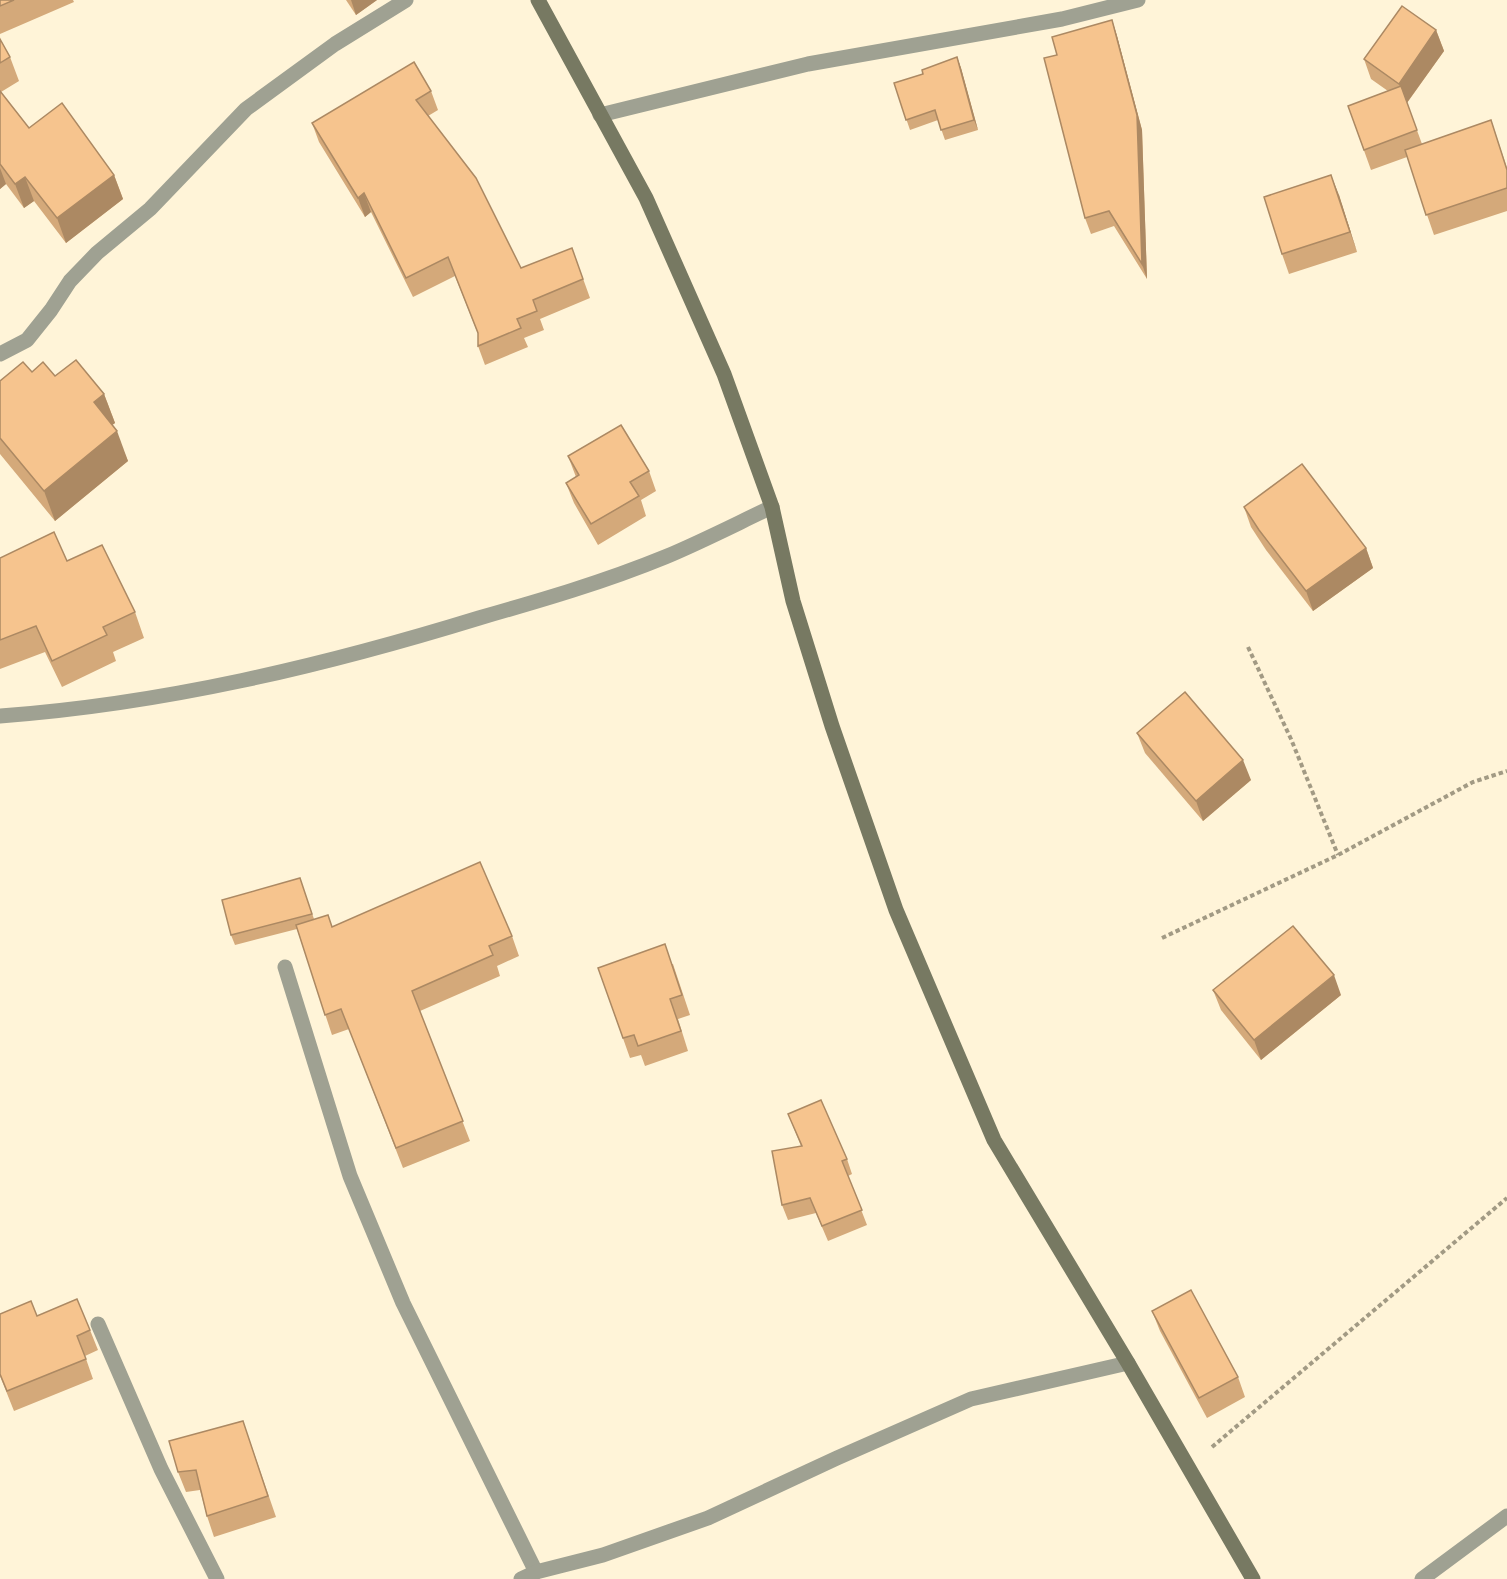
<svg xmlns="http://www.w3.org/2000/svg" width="1507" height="1579" font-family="Signika,sans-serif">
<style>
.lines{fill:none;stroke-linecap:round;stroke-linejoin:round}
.path{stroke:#a29a84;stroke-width:4;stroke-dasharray:4.5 3;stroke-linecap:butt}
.street{stroke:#9fa192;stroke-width:15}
.secondary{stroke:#777962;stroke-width:15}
.wall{fill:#d4a97a}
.shaded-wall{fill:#ac8963}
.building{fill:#f6c48e;stroke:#ac8963;stroke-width:1.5}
</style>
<rect width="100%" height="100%" fill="#fff4d8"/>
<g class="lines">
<g class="path">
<path d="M 1248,647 L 1291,739 L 1338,855"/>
<path d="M 1162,938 L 1338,855 L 1473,782 L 1507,771"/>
<path d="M 1212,1447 L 1507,1198"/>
</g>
<g class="street">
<path d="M 600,115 L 808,64 L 1062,19 L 1138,0"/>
<path d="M 0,354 L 27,340 L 51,310 L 70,281 L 97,253 L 150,209 L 246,109 L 335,44 L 406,0"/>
<path d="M 0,716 C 163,704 323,666 479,618 C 542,600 604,582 665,557 C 701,542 736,524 772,507"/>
<path d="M 285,967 L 350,1176 L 403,1303 L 536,1572"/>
<path d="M 98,1324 L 161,1469 L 217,1579"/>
<path d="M 521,1579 L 536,1572 L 603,1555 L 708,1518 L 837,1458 L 971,1399 L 1128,1363"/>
<path d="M 1422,1579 L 1507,1516"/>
</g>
<path class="secondary" d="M 538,0 L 646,198 L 724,374 L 772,507 L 793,601 L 832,726 L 896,910 L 994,1140 L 1128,1363 L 1253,1579"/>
</g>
<g class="wall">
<path d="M 0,0 L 73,0 L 74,2 L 0,34 Z"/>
<path d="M 346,0 L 377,0 L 356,15 Z"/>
<path d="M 1112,20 L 1117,36 L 1142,130 L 1147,279 L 1114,226 L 1091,234 L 1085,218 L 1057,55 Z"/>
<path d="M 1436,30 L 1444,51 L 1407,103 L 1422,144 L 1491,120 L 1507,168 L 1507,211 L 1434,235 L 1407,157 L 1371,170 L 1348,106 L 1388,91 L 1371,79 L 1364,59 Z"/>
<path d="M 0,39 L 10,57 L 19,81 L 1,92 L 29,128 L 114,175 L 123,199 L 66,243 L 34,201 L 24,208 L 6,184 L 0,189 Z"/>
<path d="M 957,57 L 961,68 L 978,130 L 945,140 L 938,120 L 910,130 L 894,83 L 923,74 Z"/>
<path d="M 431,91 L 438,110 L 428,116 L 521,268 L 572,248 L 590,298 L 540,319 L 544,330 L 524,338 L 528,347 L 485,365 L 478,346 L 478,334 L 455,276 L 413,297 L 371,212 L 365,217 L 319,142 L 312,123 Z"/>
<path d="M 1339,195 L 1357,252 L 1289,274 L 1282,254 Z"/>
<path d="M 32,372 L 55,376 L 104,394 L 115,423 L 112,425 L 128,461 L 55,521 L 0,454 L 0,381 Z"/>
<path d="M 568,456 L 649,471 L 656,491 L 641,500 L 646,516 L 598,545 L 574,503 L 566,483 L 576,477 Z"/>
<path d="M 1244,507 L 1366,548 L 1373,568 L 1313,611 L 1266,550 L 1251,527 Z"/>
<path d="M 0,558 L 67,561 L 135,612 L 144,638 L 113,652 L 116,661 L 62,687 L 45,652 L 0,669 Z"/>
<path d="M 1137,733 L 1251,780 L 1203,821 L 1145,753 Z"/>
<path d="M 300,878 L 314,919 L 332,927 L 512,936 L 519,956 L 497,966 L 500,976 L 420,1011 L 470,1141 L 403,1168 L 349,1029 L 332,1035 L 297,929 L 235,945 L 231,935 Z"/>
<path d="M 673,964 L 690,1015 L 678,1019 L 688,1051 L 645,1066 L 641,1055 L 630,1058 L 598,968 Z"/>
<path d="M 1213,990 L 1341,995 L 1261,1060 L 1221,1010 Z"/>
<path d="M 788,1114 L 847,1159 L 852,1174 L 848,1176 L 867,1225 L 828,1241 L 816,1213 L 788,1220 L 782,1205 L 801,1146 Z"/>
<path d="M 1152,1311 L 1238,1377 L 1245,1397 L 1207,1418 L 1160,1331 Z"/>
<path d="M 0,1314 L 37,1316 L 90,1330 L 98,1350 L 85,1356 L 93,1379 L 14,1411 L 0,1376 Z"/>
<path d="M 243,1421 L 276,1517 L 214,1537 L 207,1516 L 200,1490 L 186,1492 L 178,1472 Z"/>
</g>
<g class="shaded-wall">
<path d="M 351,0 L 377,0 L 356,15 Z"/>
<path d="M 1112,20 L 1117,36 L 1142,130 L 1147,279 L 1142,264 Z"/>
<path d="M 1436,30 L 1444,51 L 1406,104 L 1399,84 Z"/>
<path d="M 957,57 L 961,68 L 978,130 L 974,120 Z"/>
<path d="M 0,168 L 6,184 L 0,189 Z"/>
<path d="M 114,175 L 123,199 L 66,243 L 57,218 Z"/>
<path d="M 1331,175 L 1339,195 L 1357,252 L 1350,232 Z"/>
<path d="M 25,177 L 34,201 L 24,208 L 15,184 Z"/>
<path d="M 364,193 L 371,212 L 365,217 L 358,198 Z"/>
<path d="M 104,394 L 115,423 L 104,431 L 94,402 Z"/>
<path d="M 117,431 L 128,461 L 55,521 L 44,491 Z"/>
<path d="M 1366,548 L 1373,568 L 1313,611 L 1306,591 Z"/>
<path d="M 1243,760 L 1251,780 L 1203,821 L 1196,801 Z"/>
<path d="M 1334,975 L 1341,995 L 1261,1060 L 1254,1040 Z"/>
</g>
<g class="building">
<path d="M 0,0 L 14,0 L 0,6 Z"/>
<path d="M 1402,6 L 1436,30 L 1399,84 L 1364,59 Z"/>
<path d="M 1112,20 L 1137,115 L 1142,264 L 1109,211 L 1085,218 L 1044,58 L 1057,55 L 1052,37 Z"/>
<path d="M 0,39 L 10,57 L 0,63 Z"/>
<path d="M 957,57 L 974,120 L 941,130 L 935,110 L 906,120 L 894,83 L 923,74 L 922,70 Z"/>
<path d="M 414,62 L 431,91 L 416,100 L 476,178 L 521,268 L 572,248 L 583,279 L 533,300 L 537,311 L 517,319 L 521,328 L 478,346 L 478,333 L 448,257 L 406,278 L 364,193 L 358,198 L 312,123 Z"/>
<path d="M 1401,86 L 1417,130 L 1364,150 L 1348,106 Z"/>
<path d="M 0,91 L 29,128 L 62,103 L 114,175 L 57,218 L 25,177 L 15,184 L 0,164 Z"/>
<path d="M 1491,120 L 1507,170 L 1507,188 L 1426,215 L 1405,150 Z"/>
<path d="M 1331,175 L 1350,232 L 1282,254 L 1264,197 Z"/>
<path d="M 76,360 L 104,394 L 94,402 L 117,431 L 44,491 L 0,438 L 0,381 L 23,362 L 32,372 L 43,362 L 55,376 Z"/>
<path d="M 621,425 L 649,471 L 630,482 L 639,496 L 591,524 L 566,483 L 579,475 L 568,456 Z"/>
<path d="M 1302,464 L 1366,548 L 1306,591 L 1259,530 L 1244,507 Z"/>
<path d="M 54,532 L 67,561 L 102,545 L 135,612 L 103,627 L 107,635 L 52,661 L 36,626 L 0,640 L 0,558 Z"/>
<path d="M 1185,692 L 1243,760 L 1196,801 L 1137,733 Z"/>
<path d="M 480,862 L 512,936 L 489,946 L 493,955 L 412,991 L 463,1121 L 396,1148 L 341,1009 L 325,1015 L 296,925 L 328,915 L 332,927 Z"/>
<path d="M 300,878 L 312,914 L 231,935 L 222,900 Z"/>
<path d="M 1293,926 L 1334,975 L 1254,1040 L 1213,990 Z"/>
<path d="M 665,944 L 682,995 L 670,999 L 681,1031 L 638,1046 L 634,1035 L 623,1038 L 598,968 Z"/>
<path d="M 821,1100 L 847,1159 L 842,1161 L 862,1210 L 822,1226 L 810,1198 L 782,1205 L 772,1151 L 802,1146 L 788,1114 Z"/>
<path d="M 1191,1290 L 1238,1377 L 1199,1398 L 1152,1311 Z"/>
<path d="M 77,1299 L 90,1330 L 77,1336 L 86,1359 L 7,1391 L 0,1374 L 0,1314 L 31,1301 L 37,1316 Z"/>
<path d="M 243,1421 L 268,1496 L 207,1516 L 196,1470 L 178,1472 L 169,1441 Z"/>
</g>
</svg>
